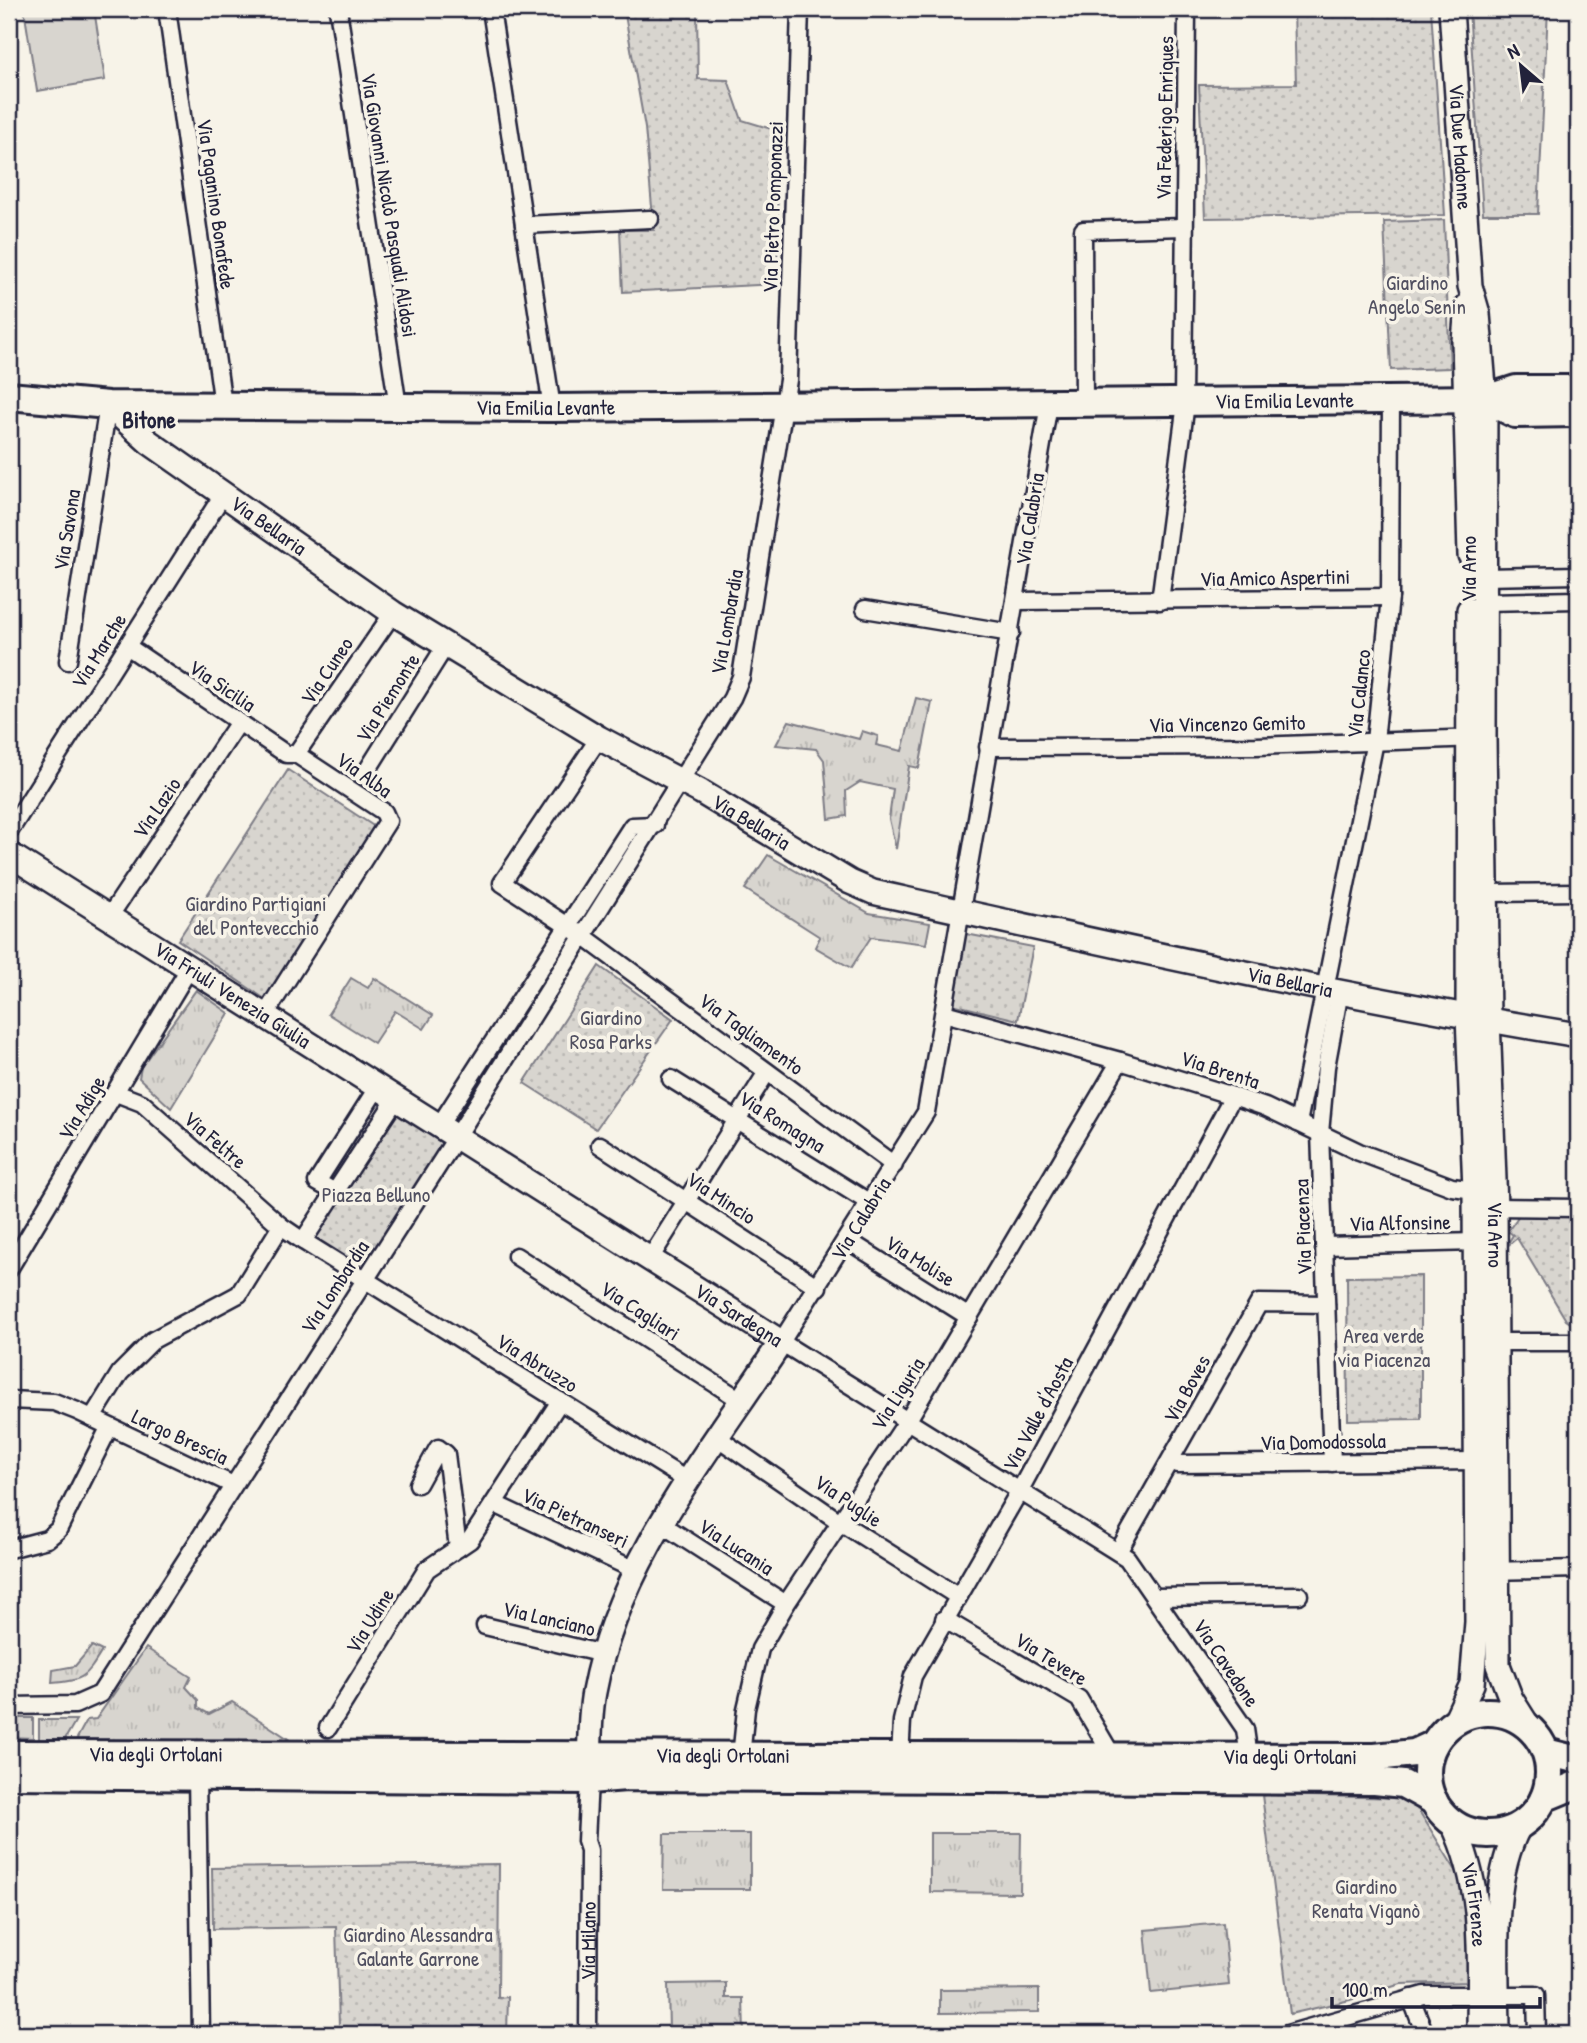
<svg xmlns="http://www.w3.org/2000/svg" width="1587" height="2043" font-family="'Patrick Hand',sans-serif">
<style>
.grass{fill:url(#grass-tufts);stroke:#7d7c85;stroke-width:2}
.park{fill:url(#park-dots);stroke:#7d7c85;stroke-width:2}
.garden{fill:#d8d5cf;stroke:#7d7c85;stroke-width:2}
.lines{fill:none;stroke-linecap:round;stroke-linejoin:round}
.street-casing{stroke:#22223b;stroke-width:21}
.secondary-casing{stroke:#22223b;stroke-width:28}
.primary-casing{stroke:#22223b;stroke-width:32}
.street{stroke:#f7f3e8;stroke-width:16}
.secondary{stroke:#f7f3e8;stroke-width:23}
.primary{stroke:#f7f3e8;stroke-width:26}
.labels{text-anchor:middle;stroke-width:7;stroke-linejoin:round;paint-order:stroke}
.street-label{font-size:21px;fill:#22223b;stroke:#f7f3e8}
.park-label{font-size:21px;fill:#504f60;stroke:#f7f3e8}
.neighbourhood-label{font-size:23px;font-weight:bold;fill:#22223b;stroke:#f7f3e8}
</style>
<defs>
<pattern id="grass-tufts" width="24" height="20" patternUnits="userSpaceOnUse" patternTransform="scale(1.75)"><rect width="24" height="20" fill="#d8d5cf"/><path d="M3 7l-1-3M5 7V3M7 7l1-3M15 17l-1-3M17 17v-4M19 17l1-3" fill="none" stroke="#b9b7b3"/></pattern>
<pattern id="park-dots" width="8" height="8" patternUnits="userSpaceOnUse" patternTransform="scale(1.75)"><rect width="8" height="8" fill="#d8d5cf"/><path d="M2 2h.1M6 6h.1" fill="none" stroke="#b9b7b3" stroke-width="1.8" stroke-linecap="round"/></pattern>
</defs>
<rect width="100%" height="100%" fill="#f7f3e8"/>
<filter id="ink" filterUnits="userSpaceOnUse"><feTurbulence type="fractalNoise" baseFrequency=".0143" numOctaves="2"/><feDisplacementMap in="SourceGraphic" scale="14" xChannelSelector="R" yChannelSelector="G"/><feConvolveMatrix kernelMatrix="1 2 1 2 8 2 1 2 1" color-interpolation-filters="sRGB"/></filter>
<g filter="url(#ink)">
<g class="grass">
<path d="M 916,698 L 932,702 L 919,768 L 909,766 L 896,849 L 889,819 L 893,789 L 860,782 L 846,791 L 847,816 L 829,819 L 824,760 L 816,749 L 776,745 L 789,721 L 859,739 L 862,731 L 878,736 L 876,745 L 902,751 Z"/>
<path d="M 768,855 L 869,913 L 930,923 L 926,944 L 871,937 L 851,968 L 815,947 L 820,937 L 745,889 Z"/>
<path d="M 351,978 L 368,988 L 374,978 L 433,1015 L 424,1029 L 395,1011 L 374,1043 L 328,1014 Z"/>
<path d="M 196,990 L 229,1013 L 171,1108 L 139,1078 L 141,1067 Z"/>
<path d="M 92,1646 L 102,1651 C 86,1677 84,1681 52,1683 L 53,1670 L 75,1666 Z"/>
<path d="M 146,1648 L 191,1677 L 186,1687 L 198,1700 L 198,1708 L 209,1714 L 232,1702 L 290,1740 L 76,1740 L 87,1720 L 96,1719 Z"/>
<path d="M 9,1718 L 33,1718 L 33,1738 L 9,1737 Z"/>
<path d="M 39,1720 L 76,1720 L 65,1739 L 39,1739 Z"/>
<path d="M 930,1833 L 1021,1833 L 1020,1893 L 930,1892 Z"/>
<path d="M 664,1834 L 750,1834 L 750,1889 L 663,1889 Z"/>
<path d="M 1223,1923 L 1229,1985 L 1151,1993 L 1145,1930 Z"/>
<path d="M 726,1983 L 726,1998 L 743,1998 L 744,2034 L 688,2034 L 687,2030 L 669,2030 L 668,1984 Z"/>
<path d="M 1039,1989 L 1039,2012 L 940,2013 L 940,1990 Z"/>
</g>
<g class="park">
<path d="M 624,9 L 697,9 L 698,79 L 728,80 L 742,120 L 778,131 L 777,284 L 623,292 L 620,230 L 654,230 L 645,128 Z"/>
<path d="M 1294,9 L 1431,9 L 1445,215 L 1205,218 L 1199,85 L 1296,84 Z"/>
<path d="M 1469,9 L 1548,9 L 1538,214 L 1483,214 Z"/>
<path d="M 1444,220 L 1450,368 L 1391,370 L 1384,222 Z"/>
<path d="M 288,770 L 375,827 L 265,999 L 178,940 Z"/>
<path d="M 966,934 L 1033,947 L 1018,1020 L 952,1004 Z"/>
<path d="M 599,966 L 673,1019 L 596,1129 L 524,1083 Z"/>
<path d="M 396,1099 L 457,1137 L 363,1281 L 303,1242 Z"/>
<path d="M 1522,1211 L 1578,1218 L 1578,1328 L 1566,1320 L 1517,1238 L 1505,1248 L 1513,1235 L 1508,1231 Z"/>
<path d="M 1421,1276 L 1421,1419 L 1348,1420 L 1347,1277 Z"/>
<path d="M 1262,1795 L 1411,1798 L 1463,1882 L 1469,1982 L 1401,1984 L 1350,2000 L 1290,2014 Z"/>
<path d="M 499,1864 L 498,1998 L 508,1997 L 507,2034 L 286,2034 L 297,2028 L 339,2026 L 336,1927 L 213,1929 L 212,1868 Z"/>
</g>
<path class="garden" d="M 24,9 L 94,9 L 105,80 L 37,91 Z"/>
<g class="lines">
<g class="street-casing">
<g id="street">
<path d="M 167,9 L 223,405"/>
<path d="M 338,9 L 398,407"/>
<path d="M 491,9 L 552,408"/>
<path d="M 524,225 L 650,219"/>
<path d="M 1084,403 L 1083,230 L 1184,227"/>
<path d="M 1183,403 L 1187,9"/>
<path d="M 1049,404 L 926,1112 L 781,1342 L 1127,1558 L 1245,1729 L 1249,1757"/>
<path d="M 1484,577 L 1578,575"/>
<path d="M 1017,601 L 1390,597"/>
<path d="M 1160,601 L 1186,403"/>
<path d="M 1485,602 L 1578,600"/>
<path d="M 865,609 L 1011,633"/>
<path d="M 127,646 L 286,754 L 296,754"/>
<path d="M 68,661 L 108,405"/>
<path d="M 599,738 L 502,883 L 583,936 L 894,1165"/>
<path d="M 988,747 L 1256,746 L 1479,738"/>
<path d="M 296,754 L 393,613"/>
<path d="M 365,774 L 446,645"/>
<path d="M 9,832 L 224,493"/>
<path d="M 1487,893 L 1578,892"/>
<path d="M 109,917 L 239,722"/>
<path d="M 944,1013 L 1120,1061 L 1233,1096 L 1265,1107 L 1359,1152 L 1452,1187 L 1475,1190"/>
<path d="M 265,1015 L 388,821 L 384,812 L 296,754"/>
<path d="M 671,1079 L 870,1203"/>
<path d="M 116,1093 L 142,1103 L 281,1226 L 303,1241 L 688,1481"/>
<path d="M 1298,1123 L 1375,741 L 1390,597 L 1391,399"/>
<path d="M 439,1126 L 632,826 L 655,825"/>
<path d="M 600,1145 L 818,1287"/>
<path d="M 335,1192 L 317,1182 L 377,1088"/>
<path d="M 1495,1207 L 1578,1208"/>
<path d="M 847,1240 L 969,1317"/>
<path d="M 303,1241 L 396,1099"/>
<path d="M 1325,1246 L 1475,1242"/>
<path d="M 516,1256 L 742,1401"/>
<path d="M 651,1257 L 767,1072"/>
<path d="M 9,1269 L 190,967"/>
<path d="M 1496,1342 L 1578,1342"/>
<path d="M 9,1400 L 54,1402 L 77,1411 L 233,1485"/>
<path d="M 92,1418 L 120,1373 L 153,1340 L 239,1294 L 281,1226"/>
<path d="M 718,1438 L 840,1522 L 957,1596"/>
<path d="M 1171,1460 L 1177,1464 L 1476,1461"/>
<path d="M 1332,1463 L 1320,1133 L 1326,1067 L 1340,991"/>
<path d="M 418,1484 L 438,1448 L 446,1454 L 458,1548"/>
<path d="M 495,1504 L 637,1571"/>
<path d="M 663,1525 L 786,1604"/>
<path d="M 9,1549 L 47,1539 L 58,1530 L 109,1428"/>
<path d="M 1118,1552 L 1259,1303 L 1326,1304"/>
<path d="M 1489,1571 L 1578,1569"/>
<path d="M 1155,1597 L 1299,1595"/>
<path d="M 944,1619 L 1079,1699 L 1113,1757"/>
<path d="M 485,1626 L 603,1654"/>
<path d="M 9,1706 L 75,1705 L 100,1694 L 449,1149 L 732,698 L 741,677 L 788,380 L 800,9"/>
<path d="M 328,1728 L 427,1569 L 470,1540 L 560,1401"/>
<path d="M 741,1757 L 746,1709 L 760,1649 L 786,1604 L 908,1420 L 1120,1061"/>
<path d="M 900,1757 L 902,1721 L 913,1676 L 1020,1490 L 1233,1096"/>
<path d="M 197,1775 L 201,2034"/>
<path d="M 1411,1998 L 1425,2034"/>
<path id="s1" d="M 588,2034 L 589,1850 L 586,1841 L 589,1780"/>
<path d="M 1287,2034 L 1424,1995 L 1536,1995 L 1537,2034"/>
</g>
</g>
<g class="secondary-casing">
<g id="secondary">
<path id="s2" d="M 1451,9 L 1470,286 L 1478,314 L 1485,399 L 1484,738 L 1488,1018 L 1495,1207 L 1498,1665 L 1511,1699 L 1528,1726"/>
<path d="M 1467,306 L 1464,341 L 1470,555"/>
<path id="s3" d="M 108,405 L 149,442 L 393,613 L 599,738 L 701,792 L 850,882 L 873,892 C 1107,944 1342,997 1578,1035"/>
<path id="s4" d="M 9,854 L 781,1342 C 710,1451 618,1561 594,1692 C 589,1718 590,1746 589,1772"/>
<path d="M 1455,1721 L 1472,1684 L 1477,1622 L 1475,1190 L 1468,1016 L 1469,610"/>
<path id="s5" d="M 1452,1822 C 1486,1893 1479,1958 1479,2034"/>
<path d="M 1498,2034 C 1498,1971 1488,1881 1520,1825"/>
</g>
</g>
<g class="primary-casing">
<g id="primary">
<path id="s6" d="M 9,396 L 108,405 L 552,408 L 1485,399 L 1516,389 L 1578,389"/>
<path d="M 1485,399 L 1515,414 L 1578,413"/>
<circle cx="1488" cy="1773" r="61"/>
<path d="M 1546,1752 L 1578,1760"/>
<path id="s7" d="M 9,1754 L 1375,1757 L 1414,1753 L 1434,1744"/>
<path d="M 9,1775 L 589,1780 L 626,1777 L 1375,1781 L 1403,1784 L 1434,1801"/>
<path d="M 1544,1798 L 1578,1784"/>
</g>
</g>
<use href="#street" class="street"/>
<use href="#secondary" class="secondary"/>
<use href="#primary" class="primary"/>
</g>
</g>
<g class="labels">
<g class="street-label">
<text transform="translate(1165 118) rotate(-89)" y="7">Via Federigo Enriques</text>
<text dy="7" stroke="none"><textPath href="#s2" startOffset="138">Via Due Madonne</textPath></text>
<text transform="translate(216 204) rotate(82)" y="7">Via Paganino Bonafede</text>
<text transform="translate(389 205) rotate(81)" y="7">Via Giovanni Nicolò Pasquali Alidosi</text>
<text transform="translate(773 207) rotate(-88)" y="7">Via Pietro Pomponazzi</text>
<text dy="7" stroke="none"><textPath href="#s6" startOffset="1276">Via Emilia Levante</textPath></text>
<text dy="7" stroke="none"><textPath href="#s6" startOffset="537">Via Emilia Levante</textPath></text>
<text transform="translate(1030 519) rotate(-81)" y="7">Via Calabria</text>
<text dy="7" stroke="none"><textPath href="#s3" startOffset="201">Via Bellaria</textPath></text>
<text transform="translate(67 530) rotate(-81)" y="7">Via Savona</text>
<text transform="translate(1469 569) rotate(-90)" y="7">Via Arno</text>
<text transform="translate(1275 578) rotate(-1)" y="7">Via Amico Aspertini</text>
<text transform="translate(727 622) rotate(-80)" y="7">Via Lombardia</text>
<text transform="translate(99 651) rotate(-58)" y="7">Via Marche</text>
<text transform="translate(327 671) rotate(-56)" y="7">Via Cuneo</text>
<text transform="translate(222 686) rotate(34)" y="7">Via Sicilia</text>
<text transform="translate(1359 694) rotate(-84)" y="7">Via Calanco</text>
<text transform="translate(388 698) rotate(-58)" y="7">Via Piemonte</text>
<text transform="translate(1227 724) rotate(-1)" y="7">Via Vincenzo Gemito</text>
<text transform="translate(364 775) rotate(35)" y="7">Via Alba</text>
<text transform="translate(157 808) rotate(-56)" y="7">Via Lazio</text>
<text dy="7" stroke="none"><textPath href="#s3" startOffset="768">Via Bellaria</textPath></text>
<text dy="7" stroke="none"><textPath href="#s3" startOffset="1335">Via Bellaria</textPath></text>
<text dy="7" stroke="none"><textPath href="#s4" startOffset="264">Via Friuli Venezia Giulia</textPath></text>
<text transform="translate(751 1034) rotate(36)" y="7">Via Tagliamento</text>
<text transform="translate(1220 1070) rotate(18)" y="7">Via Brenta</text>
<text transform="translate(82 1108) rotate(-59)" y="7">Via Adige</text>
<text transform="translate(782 1122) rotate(32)" y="7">Via Romagna</text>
<text transform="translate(215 1140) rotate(41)" y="7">Via Feltre</text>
<text transform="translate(721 1198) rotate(33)" y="7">Via Mincio</text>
<text transform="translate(861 1219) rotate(-58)" y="7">Via Calabria</text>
<text transform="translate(1400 1223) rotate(-1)" y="7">Via Alfonsine</text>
<text transform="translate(1303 1227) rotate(-92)" y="7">Via Piacenza</text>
<text dy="7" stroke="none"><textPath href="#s2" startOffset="1228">Via Arno</textPath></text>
<text transform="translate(920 1261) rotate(32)" y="7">Via Molise</text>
<text transform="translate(335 1287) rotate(-57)" y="7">Via Lombardia</text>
<text transform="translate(640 1311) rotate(33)" y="7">Via Cagliari</text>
<text dy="7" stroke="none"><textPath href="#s4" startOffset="863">Via Sardegna</textPath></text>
<text transform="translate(537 1363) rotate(32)" y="7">Via Abruzzo</text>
<text transform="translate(1187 1389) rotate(-61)" y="7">Via Boves</text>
<text transform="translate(898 1394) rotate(-58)" y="7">Via Liguria</text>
<text transform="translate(1038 1414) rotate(-62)" y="7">Via Valle d'Aosta</text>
<text transform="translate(180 1437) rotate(25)" y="7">Largo Brescia</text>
<text transform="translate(1323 1442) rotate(-1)" y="7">Via Domodossola</text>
<text transform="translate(848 1501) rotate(34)" y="7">Via Puglie</text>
<text transform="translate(575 1518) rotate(25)" y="7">Via Pietranseri</text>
<text transform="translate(736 1547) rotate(33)" y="7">Via Lucania</text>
<text transform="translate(549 1619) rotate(13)" y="7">Via Lanciano</text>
<text transform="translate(370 1621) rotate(-58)" y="7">Via Udine</text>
<text transform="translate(1051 1659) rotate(32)" y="7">Via Tevere</text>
<text transform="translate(1226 1663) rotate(56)" y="7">Via Cavedone</text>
<text dy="7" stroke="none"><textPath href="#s7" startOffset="147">Via degli Ortolani</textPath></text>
<text dy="7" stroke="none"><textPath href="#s7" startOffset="714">Via degli Ortolani</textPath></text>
<text dy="7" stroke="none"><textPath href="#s7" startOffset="1281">Via degli Ortolani</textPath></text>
<text dy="7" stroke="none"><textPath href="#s5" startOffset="86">Via Firenze</textPath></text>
<text dy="7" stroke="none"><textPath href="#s1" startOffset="93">Via Milano</textPath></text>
</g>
<g class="park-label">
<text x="1417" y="290">Giardino<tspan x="1417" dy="24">Angelo Senin</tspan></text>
<text x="256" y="911">Giardino Partigiani<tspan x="256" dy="24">del Pontevecchio</tspan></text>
<text x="611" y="1025">Giardino<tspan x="611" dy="24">Rosa Parks</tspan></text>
<text x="376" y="1202">Piazza Belluno</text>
<text x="1384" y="1343">Area verde<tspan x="1384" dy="24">via Piacenza</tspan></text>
<text x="1366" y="1894">Giardino<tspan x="1366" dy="24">Renata Viganò</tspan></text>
<text x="418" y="1942">Giardino Alessandra<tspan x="418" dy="24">Galante Garrone</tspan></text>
</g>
<g class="neighbourhood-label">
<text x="149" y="428">Bitone</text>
</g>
</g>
<rect width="1587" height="2043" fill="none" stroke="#f7f3e8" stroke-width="35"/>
<rect x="18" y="18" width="1552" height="2008" fill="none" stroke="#22223b" stroke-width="2.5" filter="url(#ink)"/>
<g transform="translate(1521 66) rotate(332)" stroke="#f7f3e8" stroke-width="5" paint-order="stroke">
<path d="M0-5L12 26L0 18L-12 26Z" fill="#22223b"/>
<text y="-10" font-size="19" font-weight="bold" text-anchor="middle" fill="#22223b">N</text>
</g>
<path d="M1332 1997v10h208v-10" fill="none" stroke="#22223b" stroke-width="3.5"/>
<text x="1342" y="1997" font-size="21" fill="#22223b" stroke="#f7f3e8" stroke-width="5" paint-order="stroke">100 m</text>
</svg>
